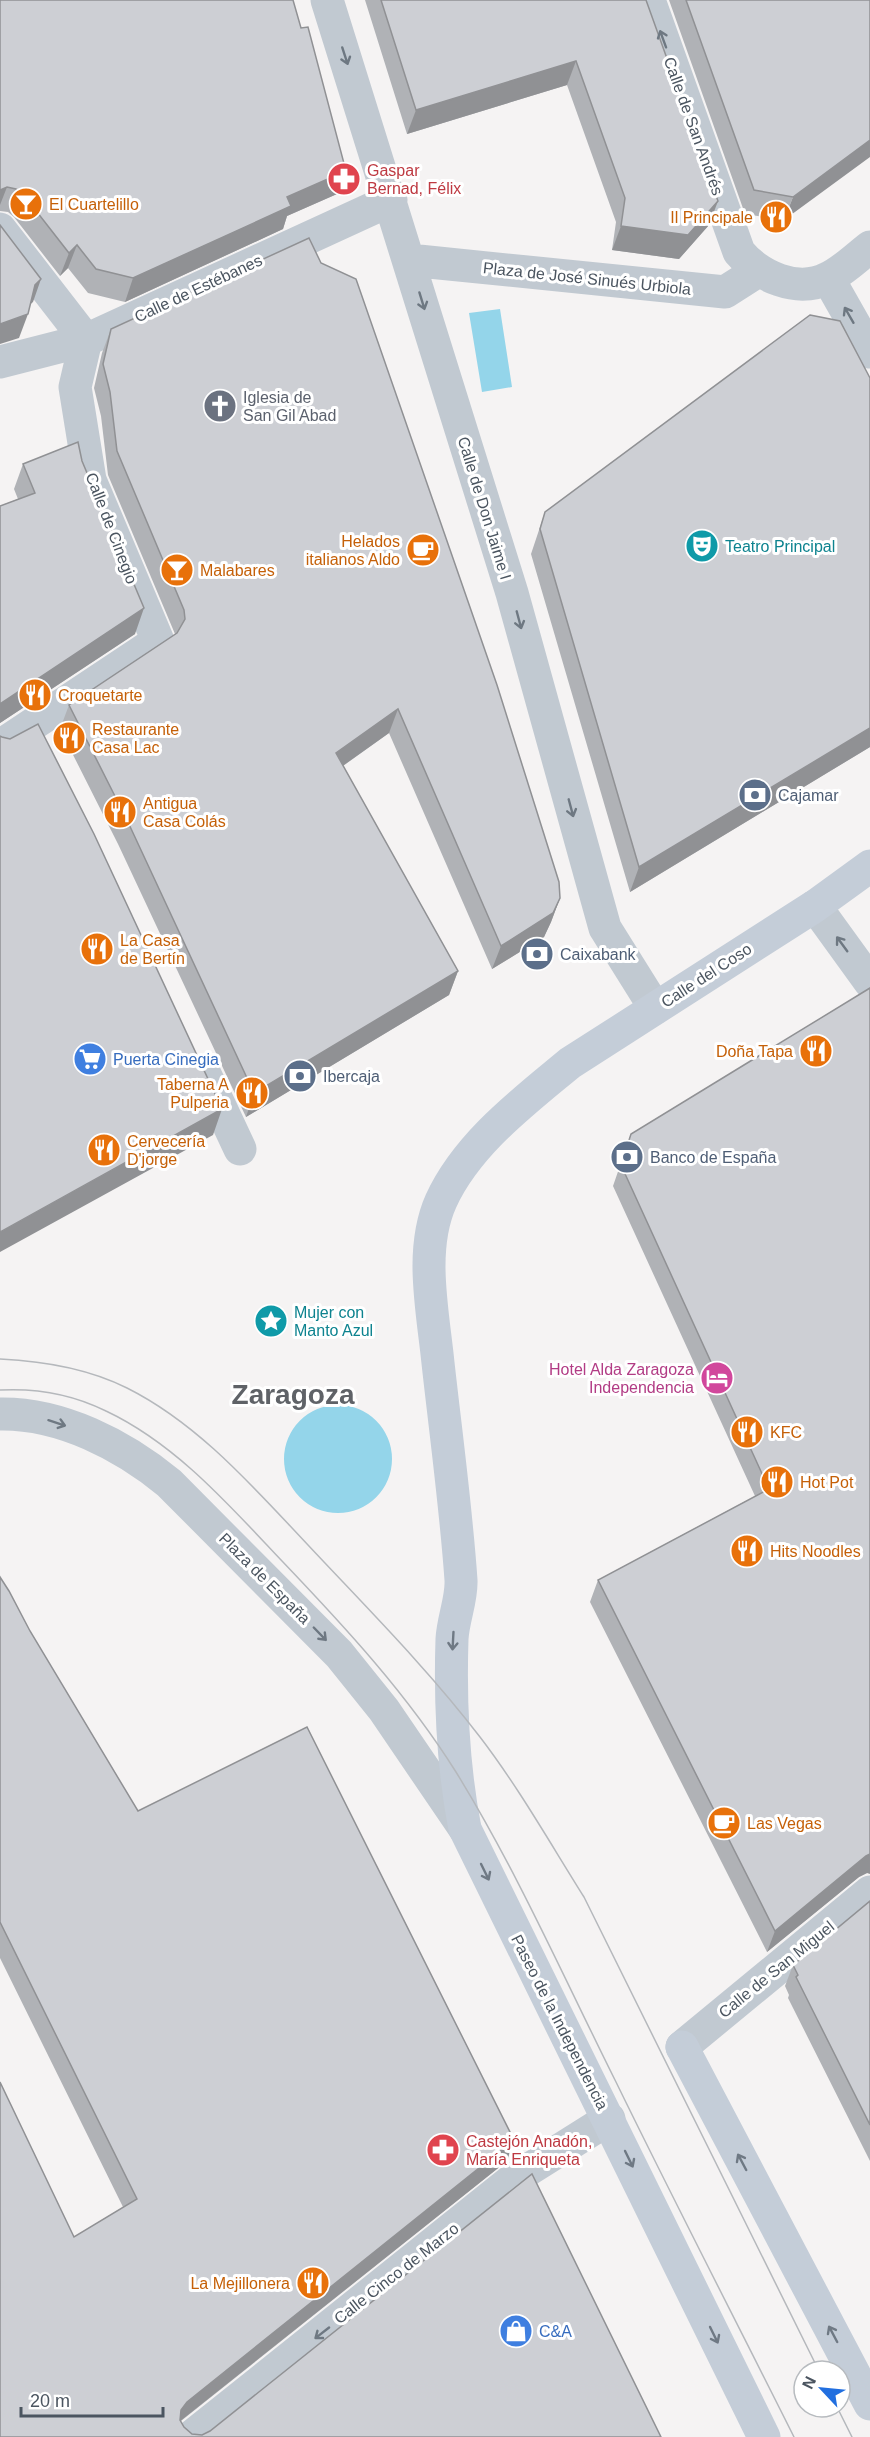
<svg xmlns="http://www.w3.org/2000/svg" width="870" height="2437" viewBox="0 0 870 2437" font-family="Arial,sans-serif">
<rect width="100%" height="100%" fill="#f5f3f3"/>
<path fill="#94d5ea" d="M500,309L512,387L482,392L469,313Z
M284 1459a54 54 0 1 1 108 0a54 54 0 1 1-108 0Z"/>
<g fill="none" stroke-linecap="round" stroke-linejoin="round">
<path stroke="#c1c9d1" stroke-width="33" d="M327,0L512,593L605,928L655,1008
M649,0L739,252C759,276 797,294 828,278C843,271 857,257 870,247
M0,229L86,340
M409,260L725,292L758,271
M828,278L870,352
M0,362L86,340L391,200
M0,746L158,641L90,480L75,387L86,340
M815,906L870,982
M203,1070L240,1149
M0,1414C61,1413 123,1445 169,1483L339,1654L384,1710L465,1829
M682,2047L870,1892
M191,2437L515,2178L609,2119"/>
<path stroke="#c4cdd8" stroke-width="33" d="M682,2047L870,2404
M764,2437L465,1829C453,1767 450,1701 452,1639C453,1619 462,1599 461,1580C456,1508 446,1435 438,1363C433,1312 419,1250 441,1201C467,1144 523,1102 570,1063L815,906L870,866"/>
<path stroke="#b5b8bc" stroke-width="1.5" d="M0,1359C43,1361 89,1369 127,1388C199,1424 254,1488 308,1545C367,1608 428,1669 480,1737C519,1788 550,1843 584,1897L819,2371
M0,1390C37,1388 72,1394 106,1411C176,1444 229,1505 282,1561C345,1627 407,1694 456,1772C517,1871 564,1978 616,2082C674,2201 735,2319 794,2437
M837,2407L852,2437"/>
</g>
<path fill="#b0b2b6" d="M0,0L301,28L346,171L337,194L287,216L283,229L125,302L88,293L68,268L60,276L14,217L8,212L0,211Z
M365,0H646L709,225L679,259L612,250L616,222L567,85L407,134Z
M669,0H870L784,220L745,214Z
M111,329L560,898L551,922L544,937L492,969L389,733L343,766L458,971L449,995L246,1117L118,844L60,729L69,705L175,634L108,475L101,416L94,388L102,353Z
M870,378V747L630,892L531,554L545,512Z
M82,461L135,634L0,723V506L18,499L14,489L23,464Z
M870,988L867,1873L859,1877L767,1952L590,1602L598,1580L755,1496L613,1186L631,1134Z
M0,1577L30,1631L138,1811L507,2161L181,2421L184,2427L192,2434L202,2435L0,2437L74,2237L123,2207L0,1958Z
M870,1901V2161L788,1998L789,1995L785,1986L793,1965Z"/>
<path fill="#909194" d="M576,61L567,85L407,134L416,110Z
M870,140V157L784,220L793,197Z
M346,171L337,194L287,216L283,229L125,302L133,278L287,197Z
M7,187L0,205V190Z
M718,201L709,225L679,259L612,250L621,226Z
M77,245L68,268L60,276L69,253Z
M41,279L33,302L26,308L35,285Z
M28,314L19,338L0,344V324Z
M144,608L135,634L0,723V704Z
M398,709L389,733L327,777L336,753Z
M870,728V747L630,892L639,867Z
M560,898L551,922L544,937L492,969L501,946Z
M458,971L449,995L246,1117L254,1093Z
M222,1109L213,1135L0,1252V1232Z
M870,1854V1874L867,1873L859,1877L767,1952L775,1931L866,1856Z
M514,2140L507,2161L179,2422L181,2410L187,2402Z"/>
<path fill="#cdcfd4" stroke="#909194" stroke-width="1.5" d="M0,0H293L301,28L308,27L346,171L287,197L291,206L133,278L96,269L77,245L69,253L23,194L16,189L7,187L0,190Z
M381,0H646L718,201L688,235L621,226L625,198L576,61L416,110Z
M686,0H870V140L793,197L754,190Z
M0,225L41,279L35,285L28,314L0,324Z
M309,238L321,263L356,279L497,685L559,882L560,898L553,913L501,946L398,709L336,753L458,971L254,1093L127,820L69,705L177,633L185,619L184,610L117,451L110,392L103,364L111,329Z
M810,315L840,321L870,378V728L639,867L540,529L545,512Z
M78,442L82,461L144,608L0,704V506L35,493L23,464Z
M38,724L94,834L222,1109L0,1232V736L2,737L10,739Z
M870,988V1854L866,1856L775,1931L598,1580L769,1489L621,1165L631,1134Z
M0,1577L9,1591L30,1631L138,1811L307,1727L514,2140L187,2402L181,2410L180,2420L184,2427L192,2434L202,2435L210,2431L532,2174L661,2437H0V2082L74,2237L137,2199L0,1922Z
M870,1901V2125L796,1977L798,1975L793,1965Z"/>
<defs><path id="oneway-shaft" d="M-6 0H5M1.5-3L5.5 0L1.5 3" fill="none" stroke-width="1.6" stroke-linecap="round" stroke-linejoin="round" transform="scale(1.5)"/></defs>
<g stroke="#6e7882">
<use href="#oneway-shaft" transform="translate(663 39) rotate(-110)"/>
<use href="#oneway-shaft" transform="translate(345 56) rotate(72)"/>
<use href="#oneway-shaft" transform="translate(422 301) rotate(73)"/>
<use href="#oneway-shaft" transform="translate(849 315) rotate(-120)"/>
<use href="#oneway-shaft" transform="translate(519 620) rotate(75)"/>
<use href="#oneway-shaft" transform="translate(571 808) rotate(75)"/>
<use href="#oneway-shaft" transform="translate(842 944) rotate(-126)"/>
<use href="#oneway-shaft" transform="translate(57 1423) rotate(18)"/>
<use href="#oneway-shaft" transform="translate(320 1634) rotate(46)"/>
<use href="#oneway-shaft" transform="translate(322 2333) rotate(142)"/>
</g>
<g stroke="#6f7984">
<use href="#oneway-shaft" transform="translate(453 1641) rotate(93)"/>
<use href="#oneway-shaft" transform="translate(485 1872) rotate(64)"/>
<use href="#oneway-shaft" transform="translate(629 2159) rotate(64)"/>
<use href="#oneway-shaft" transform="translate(742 2162) rotate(-118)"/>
<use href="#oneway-shaft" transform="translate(833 2334) rotate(-118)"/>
<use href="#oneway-shaft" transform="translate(714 2335) rotate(64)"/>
</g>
<defs>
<g id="pharmacy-disc" transform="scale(1.725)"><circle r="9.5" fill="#e0444e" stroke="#fff"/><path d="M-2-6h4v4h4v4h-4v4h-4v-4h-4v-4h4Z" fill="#fff"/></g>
<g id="bar-disc" transform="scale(1.725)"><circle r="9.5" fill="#e8710a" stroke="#fff"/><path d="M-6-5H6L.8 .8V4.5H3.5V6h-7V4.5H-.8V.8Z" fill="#fff"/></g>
<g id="restaurant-disc" transform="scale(1.725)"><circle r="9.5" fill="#e8710a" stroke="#fff"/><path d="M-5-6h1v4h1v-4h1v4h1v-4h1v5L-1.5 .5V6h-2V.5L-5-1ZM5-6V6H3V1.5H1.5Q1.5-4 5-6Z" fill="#fff"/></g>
<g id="church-disc" transform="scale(1.725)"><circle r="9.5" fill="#6b7280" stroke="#fff"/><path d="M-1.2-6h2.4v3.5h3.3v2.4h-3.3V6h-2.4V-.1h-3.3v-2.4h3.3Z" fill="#fff"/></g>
<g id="theatre-disc" transform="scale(1.725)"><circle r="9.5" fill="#0f9aa8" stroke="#fff"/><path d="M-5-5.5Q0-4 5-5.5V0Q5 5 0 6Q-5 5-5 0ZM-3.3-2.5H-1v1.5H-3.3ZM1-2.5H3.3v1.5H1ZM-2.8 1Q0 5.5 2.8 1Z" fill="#fff"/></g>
<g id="cafe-disc" transform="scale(1.725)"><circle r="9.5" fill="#e8710a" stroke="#fff"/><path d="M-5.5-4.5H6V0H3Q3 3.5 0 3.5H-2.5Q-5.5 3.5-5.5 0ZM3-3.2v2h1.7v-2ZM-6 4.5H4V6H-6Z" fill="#fff"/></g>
<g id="bank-disc" transform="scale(1.725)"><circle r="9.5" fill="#5c6f8a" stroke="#fff"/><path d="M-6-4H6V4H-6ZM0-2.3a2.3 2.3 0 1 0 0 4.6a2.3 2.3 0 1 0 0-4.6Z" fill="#fff"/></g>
<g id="supermarket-disc" transform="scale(1.725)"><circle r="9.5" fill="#3f7fe0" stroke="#fff"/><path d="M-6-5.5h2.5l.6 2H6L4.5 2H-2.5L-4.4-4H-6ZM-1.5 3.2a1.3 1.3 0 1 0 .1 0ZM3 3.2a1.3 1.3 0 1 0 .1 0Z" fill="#fff"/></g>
<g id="sight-disc" transform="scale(1.725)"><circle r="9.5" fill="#0f9aa8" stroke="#fff"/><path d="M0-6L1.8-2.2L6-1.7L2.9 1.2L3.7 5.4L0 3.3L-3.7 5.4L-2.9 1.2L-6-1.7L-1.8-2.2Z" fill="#fff"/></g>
<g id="hotel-disc" transform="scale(1.725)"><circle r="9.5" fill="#d1479c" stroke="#fff"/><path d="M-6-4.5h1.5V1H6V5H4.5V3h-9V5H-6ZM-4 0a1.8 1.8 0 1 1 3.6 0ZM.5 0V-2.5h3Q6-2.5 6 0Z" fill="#fff"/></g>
<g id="shop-disc" transform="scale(1.725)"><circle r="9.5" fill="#3f7fe0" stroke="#fff"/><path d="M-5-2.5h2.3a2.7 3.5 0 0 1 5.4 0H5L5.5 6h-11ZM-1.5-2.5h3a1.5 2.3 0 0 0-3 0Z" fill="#fff"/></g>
</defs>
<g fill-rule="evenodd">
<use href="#pharmacy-disc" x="344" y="179"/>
<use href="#bar-disc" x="26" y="204"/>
<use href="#restaurant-disc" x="776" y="217"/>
<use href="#church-disc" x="220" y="406"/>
<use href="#theatre-disc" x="702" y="546"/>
<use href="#cafe-disc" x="423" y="550"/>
<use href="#bar-disc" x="177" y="570"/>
<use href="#restaurant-disc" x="35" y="695"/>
<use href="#restaurant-disc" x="69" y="738"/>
<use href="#bank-disc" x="755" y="795"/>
<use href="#restaurant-disc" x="120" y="812"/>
<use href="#restaurant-disc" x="97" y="949"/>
<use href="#bank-disc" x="537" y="954"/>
<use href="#restaurant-disc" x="816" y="1051"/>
<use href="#supermarket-disc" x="90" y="1059"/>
<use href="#bank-disc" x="300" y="1076"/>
<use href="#restaurant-disc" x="252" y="1093"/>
<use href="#restaurant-disc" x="104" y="1150"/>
<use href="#bank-disc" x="627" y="1157"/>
<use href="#sight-disc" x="271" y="1321"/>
<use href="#hotel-disc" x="717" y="1378"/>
<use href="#restaurant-disc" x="747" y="1432"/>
<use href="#restaurant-disc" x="777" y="1482"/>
<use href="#restaurant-disc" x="747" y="1551"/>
<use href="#cafe-disc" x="724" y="1823"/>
<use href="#pharmacy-disc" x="443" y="2150"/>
<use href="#restaurant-disc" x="313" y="2283"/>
<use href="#shop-disc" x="516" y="2331"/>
</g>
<g text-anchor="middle" stroke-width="6" stroke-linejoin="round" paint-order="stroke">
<g font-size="16" fill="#4b5560" stroke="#fff">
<text transform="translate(694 126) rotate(70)" y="6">Calle de San Andrés</text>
<text transform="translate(587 278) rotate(6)" y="6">Plaza de José Sinués Urbiola</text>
<text transform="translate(198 288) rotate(-25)" y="6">Calle de Estébanes</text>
<text transform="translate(485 508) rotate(73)" y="6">Calle de Don Jaime I</text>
<text transform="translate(112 528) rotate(69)" y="6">Calle de Cinegio</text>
<text transform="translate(706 975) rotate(-33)" y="6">Calle del Coso</text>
<text transform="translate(265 1578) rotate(45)" y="6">Plaza de España</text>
<text transform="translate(776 1969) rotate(-39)" y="6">Calle de San Miguel</text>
<text transform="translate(560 2022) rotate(63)" y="6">Paseo de la Independencia</text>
<text transform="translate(396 2273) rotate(-38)" y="6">Calle Cinco de Marzo</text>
</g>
<g font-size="16" fill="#be3a42" stroke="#fff" text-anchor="start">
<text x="367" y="176">Gaspar<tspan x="367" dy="18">Bernad, Félix</tspan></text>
<text x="466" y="2147">Castejón Anadón,<tspan x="466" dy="18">María Enriqueta</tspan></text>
</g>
<g font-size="16" fill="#c56008" stroke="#fff" text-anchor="start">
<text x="49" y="210">El Cuartelillo</text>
<text x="753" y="223" text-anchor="end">Il Principale</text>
<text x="400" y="547" text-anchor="end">Helados<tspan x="400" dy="18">italianos Aldo</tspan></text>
<text x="200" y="576">Malabares</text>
<text x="58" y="701">Croquetarte</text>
<text x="92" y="735">Restaurante<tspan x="92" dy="18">Casa Lac</tspan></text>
<text x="143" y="809">Antigua<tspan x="143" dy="18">Casa Colás</tspan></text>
<text x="120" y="946">La Casa<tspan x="120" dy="18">de Bertín</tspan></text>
<text x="793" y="1057" text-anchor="end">Doña Tapa</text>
<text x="229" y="1090" text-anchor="end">Taberna A<tspan x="229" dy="18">Pulperia</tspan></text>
<text x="127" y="1147">Cervecería<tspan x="127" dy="18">D'jorge</tspan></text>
<text x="770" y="1438">KFC</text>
<text x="800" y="1488">Hot Pot</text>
<text x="770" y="1557">Hits Noodles</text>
<text x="747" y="1829">Las Vegas</text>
<text x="290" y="2289" text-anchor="end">La Mejillonera</text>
</g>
<g font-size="16" fill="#5b616d" stroke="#fff" text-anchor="start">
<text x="243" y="403">Iglesia de<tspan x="243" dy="18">San Gil Abad</tspan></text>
</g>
<g font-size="16" fill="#0d838f" stroke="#fff" text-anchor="start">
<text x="725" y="552">Teatro Principal</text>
<text x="294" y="1318">Mujer con<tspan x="294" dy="18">Manto Azul</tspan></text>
</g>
<g font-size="16" fill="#4e5e75" stroke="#fff" text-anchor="start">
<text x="778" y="801">Cajamar</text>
<text x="560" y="960">Caixabank</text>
<text x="323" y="1082">Ibercaja</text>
<text x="650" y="1163">Banco de España</text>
</g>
<g font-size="16" fill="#366cbe" stroke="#fff" text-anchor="start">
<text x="113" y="1065">Puerta Cinegia</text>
<text x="539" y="2337">C&amp;A</text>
</g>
<g font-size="16" fill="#b23c85" stroke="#fff" text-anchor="end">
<text x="694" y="1375">Hotel Alda Zaragoza<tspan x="694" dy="18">Independencia</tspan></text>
</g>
<g font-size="28" font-weight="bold" fill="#5f6267" stroke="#fff">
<text x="293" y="1404">Zaragoza</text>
</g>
</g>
<g transform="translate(822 2389) rotate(296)"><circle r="28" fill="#ffffff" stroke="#b7bbbf" stroke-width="1.5"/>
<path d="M0-4.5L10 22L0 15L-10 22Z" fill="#226fdf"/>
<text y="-9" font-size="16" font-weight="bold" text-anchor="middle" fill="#4b5560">N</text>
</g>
<path d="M21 2407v9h142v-9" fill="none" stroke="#4b5560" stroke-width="3"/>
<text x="30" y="2407" font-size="18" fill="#4b5560" stroke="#ffffff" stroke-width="4.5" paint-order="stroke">20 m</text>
</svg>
